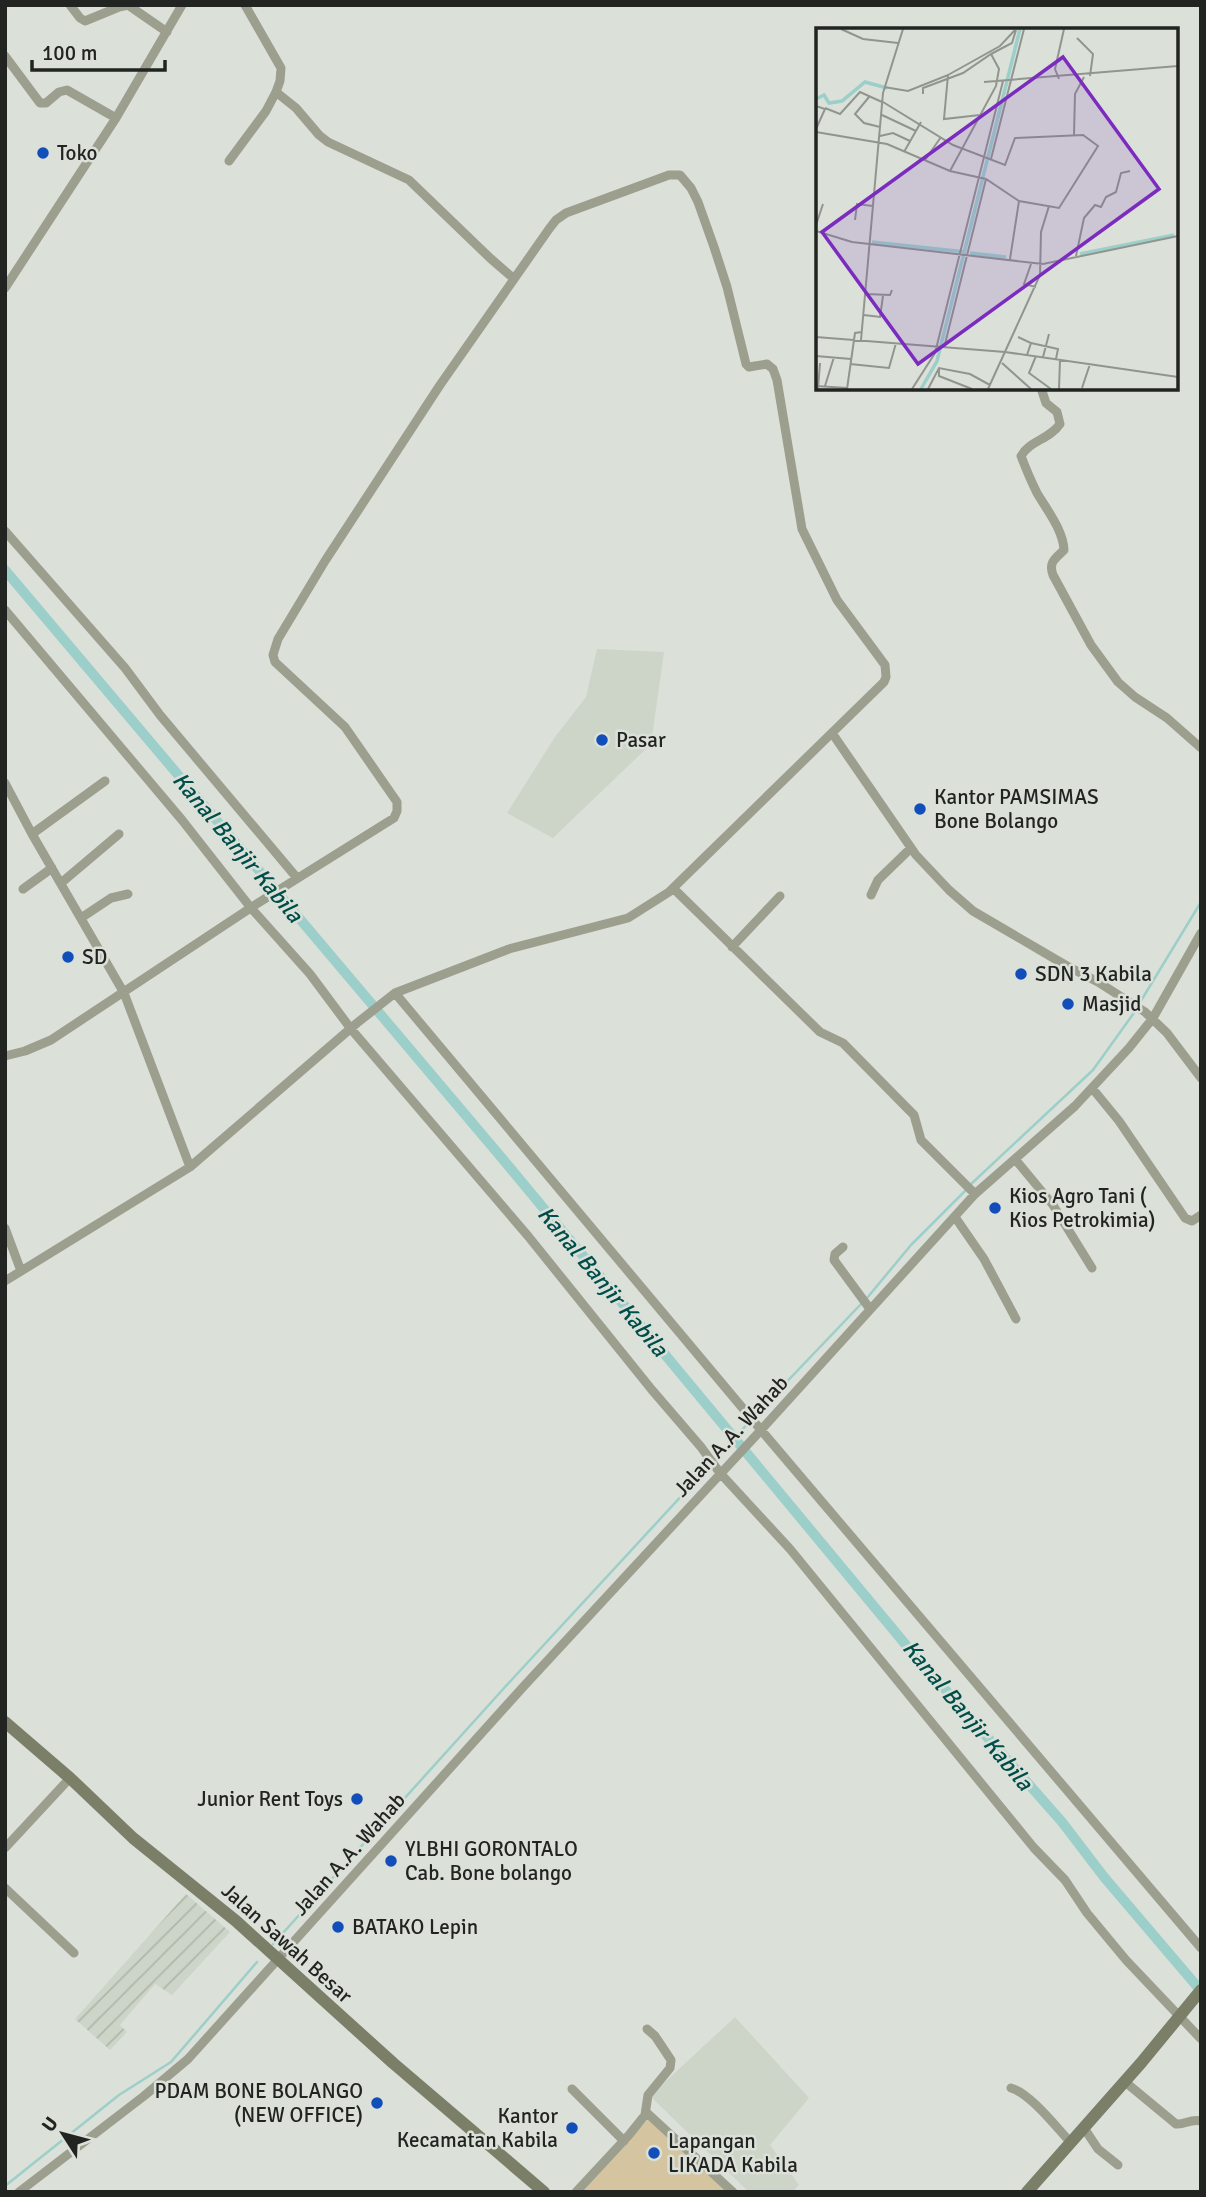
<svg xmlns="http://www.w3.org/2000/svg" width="1206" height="2197" viewBox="0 0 1206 2197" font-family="Signika,sans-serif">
<defs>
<pattern id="industrial-furrows" width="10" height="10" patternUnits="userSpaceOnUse" patternTransform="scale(1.75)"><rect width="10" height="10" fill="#ccd5c8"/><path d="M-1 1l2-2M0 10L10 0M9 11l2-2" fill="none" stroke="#afb7ac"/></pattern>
</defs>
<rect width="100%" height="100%" fill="#dbe0d9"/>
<path fill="#ccd5c8" d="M597,649L664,652L651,744L553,838L507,813L555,737L586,697Z
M735,2017L809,2098L770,2145L799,2185L792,2192H749L650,2096Z"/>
<path fill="url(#industrial-furrows)" d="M186,1894L230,1932L172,1995L155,1984L120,2025L127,2032L110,2050L75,2019Z"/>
<path fill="#d4c5a0" d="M652,2115L733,2192H580Z"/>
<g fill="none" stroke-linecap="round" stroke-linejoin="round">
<path stroke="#9ccfc9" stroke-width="2.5" d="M1139,1004L1201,902
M970,1185L1093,1070L1136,1010
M867,1298L911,1245L966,1190
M757,1413L862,1303
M715,1460L750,1421
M273,1944L505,1687L710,1465
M5,2186L119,2095L171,2062L257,1962"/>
<path stroke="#9ccfc9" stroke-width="10" d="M5,570L501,1157L906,1645L1062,1822L1104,1877L1201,1991"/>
<path stroke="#9c9e8e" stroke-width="9" d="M70,5L80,18L85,21L119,7L128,5L167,32
M245,5L281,68L280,81L276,92L296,108L319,135L328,142L409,180L490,258L513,278
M5,56L40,103H46L59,92L67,90L116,118
M229,161L266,111L276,92
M5,288L116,118L182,5
M1041,388L1046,403L1057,412L1060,424C1050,439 1029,441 1021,456C1026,469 1031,481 1037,493C1047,510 1063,530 1064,550C1056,558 1048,562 1053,575L1091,645L1118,682L1135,697L1167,718L1201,748
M5,531L125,668L160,715L297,878
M5,610L182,820L251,908L310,974L351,1029L528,1236L652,1390L701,1447L720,1473L790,1549L1034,1848L1065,1880L1087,1913L1126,1960L1201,2039
M832,733L916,855L949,890L973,911L1067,966L1098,982L1145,1012L1167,1033L1201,1078
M5,783L32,834L124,993L190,1167
M32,834L105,781
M61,883L119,834
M673,888L820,1032L843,1043L908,1109L914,1115L921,1140L975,1194
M23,889L52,868
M871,895L878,880L911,848
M81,918L111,898L128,894
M732,947L780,896
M395,993L761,1430L1201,1948
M5,1056L25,1051L51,1040L255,905L394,818L397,811V802L345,727L275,662L273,655L278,639L325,561L440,385L549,229L556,220L566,213L669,175H680L691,188L698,202L714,247L727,287L746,364L749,367L767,364L773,369L777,380L802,529L837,600L885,665L886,677L884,682L669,892L628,918L509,949L395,993L357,1023L190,1167L5,1281
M1092,1088L1119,1121L1185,1218L1192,1221L1201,1215
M1015,1159L1053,1205L1092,1268
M955,1217L984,1259L1016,1319
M5,1228L21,1271
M843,1247L835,1254L834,1260L870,1309
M5,1848L70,1778
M5,1888L74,1953
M1124,2081L1176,2124C1185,2125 1191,2118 1201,2121
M1011,2088C1030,2093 1057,2128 1071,2143
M572,2089L624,2141
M646,2112L733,2192
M1084,2128L1098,2149L1118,2165
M19,2192L144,2096L188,2059L524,1686L761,1430L975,1194L1075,1106L1129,1048L1153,1018L1201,933
M576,2192L629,2135L645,2115L648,2095L670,2068L671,2060L655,2036L647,2029"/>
<path stroke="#7c7f67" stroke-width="12" d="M5,1722L70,1778L133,1838L236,1921L393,2063L544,2192
M1027,2192L1141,2063L1201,1990"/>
</g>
<g fill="#124eb9" stroke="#dbe0d9" stroke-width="2.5">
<circle cx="43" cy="153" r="7"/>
<circle cx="602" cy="740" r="7"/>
<circle cx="920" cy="809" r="7"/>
<circle cx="68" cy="957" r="7"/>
<circle cx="1021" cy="974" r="7"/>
<circle cx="1068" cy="1004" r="7"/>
<circle cx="995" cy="1208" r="7"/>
<circle cx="357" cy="1799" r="7"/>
<circle cx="391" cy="1861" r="7"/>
<circle cx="338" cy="1927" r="7"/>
<circle cx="377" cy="2103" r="7"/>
<circle cx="572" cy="2128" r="7"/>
<circle cx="654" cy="2153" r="7"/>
</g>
<g text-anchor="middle" stroke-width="5" stroke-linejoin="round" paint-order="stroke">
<g font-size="21" fill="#222421" stroke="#dbe0d9" text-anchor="start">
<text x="57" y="160">Toko</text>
<text x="616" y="747">Pasar</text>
<text x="934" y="804">Kantor PAMSIMAS<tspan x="934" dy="24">Bone Bolango</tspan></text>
<text x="82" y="964">SD</text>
<text x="1035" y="981">SDN 3 Kabila</text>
<text x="1082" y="1011">Masjid</text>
<text x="1009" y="1203">Kios Agro Tani (<tspan x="1009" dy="24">Kios Petrokimia)</tspan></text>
<text x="343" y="1806" text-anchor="end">Junior Rent Toys</text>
<text x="405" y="1856">YLBHI GORONTALO<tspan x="405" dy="24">Cab. Bone bolango</tspan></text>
<text x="352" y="1934">BATAKO Lepin</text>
<text x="363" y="2098" text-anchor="end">PDAM BONE BOLANGO<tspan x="363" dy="24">(NEW OFFICE)</tspan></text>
<text x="558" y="2123" text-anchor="end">Kantor<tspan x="558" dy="24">Kecamatan Kabila</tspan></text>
<text x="668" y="2148">Lapangan<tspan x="668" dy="24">LIKADA Kabila</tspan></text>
</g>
<g font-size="21" fill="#222421" stroke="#dbe0d9">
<text transform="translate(731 1436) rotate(-47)" y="7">Jalan A.A. Wahab</text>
<text transform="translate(349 1854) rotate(-48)" y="7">Jalan A.A. Wahab</text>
<text transform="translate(287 1943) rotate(42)" y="7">Jalan Sawah Besar</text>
</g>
<g font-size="23" font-style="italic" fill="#004e49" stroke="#dbe0d9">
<text transform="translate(238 847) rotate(50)" y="8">Kanal Banjir Kabila</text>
<text transform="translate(603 1281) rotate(50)" y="8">Kanal Banjir Kabila</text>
<text transform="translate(968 1715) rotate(50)" y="8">Kanal Banjir Kabila</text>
</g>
</g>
<g transform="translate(816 28)">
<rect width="362" height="362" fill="#dbe0d9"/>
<path fill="none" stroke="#9ccfc9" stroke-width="3.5" d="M0,71L8,67L13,75L26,73L49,54L71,60M56,214L150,224M154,225L190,229M264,226L358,207M105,361L121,333L204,1"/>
<path fill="none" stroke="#91958f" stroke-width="2" d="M25,1L47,11L82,15M261,10L277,26L274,48M175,26L196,15L200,2M132,47L184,18L199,2M243,51L239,41L248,1M168,54L362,38M68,59L92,63L132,47L128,91L164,87M107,66V60L147,45L175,26L183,41L180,58L134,143M53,69L39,86L48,95L64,99M0,78L9,81L0,101M9,80L24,86L44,64L66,74M66,87L100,103M0,104L71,116L134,143L170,151L203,173L243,180L282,118L267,107L199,110L189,137L137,117L67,74M258,107L259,66L268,49M64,108L77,105L94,113M88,124L105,94M175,131L208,1M109,132L125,109M39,192L41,176L57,178M0,197L7,176M0,203L36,214L227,236L362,208M260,228L268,190L279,177L285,179L290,169L300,164L305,145L314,143M194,231L203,173M215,236L208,256L220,259M50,266L74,267L76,262M48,287L64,289L67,268M0,309L189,324L362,349M202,309L215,315L211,327M45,312L67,65L87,1M215,315L242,321L240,331M128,320L170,151M0,328L35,331M220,328L213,345L235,361M227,329L233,306M186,335L215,361M34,336L73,340L80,315M123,341V348L156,361M0,358L31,360M9,358L18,329M266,360L274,336M2,361L4,335M31,361L39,305L46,304M96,361L119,325L187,53M112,361L123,340L154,346L174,357M172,361L224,247L225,204L233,178M243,361L244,332"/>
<path fill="#7b2cbf" fill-opacity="0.15" stroke="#7b2cbf" stroke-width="3.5" d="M247,29L343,161L102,336L6,204Z"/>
<rect width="362" height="362" fill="none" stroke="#222421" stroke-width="3.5"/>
</g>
<rect width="1206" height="2197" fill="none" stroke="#222421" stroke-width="14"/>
<g transform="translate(63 2134) rotate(306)" stroke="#dbe0d9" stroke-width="5" paint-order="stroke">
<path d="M0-5L12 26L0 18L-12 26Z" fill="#222421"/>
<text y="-10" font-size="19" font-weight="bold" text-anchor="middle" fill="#222421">U</text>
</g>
<path d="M32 60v10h133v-10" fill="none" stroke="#222421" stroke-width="3.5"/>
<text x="42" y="60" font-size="21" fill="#222421" stroke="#dbe0d9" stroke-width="5" paint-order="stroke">100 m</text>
</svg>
